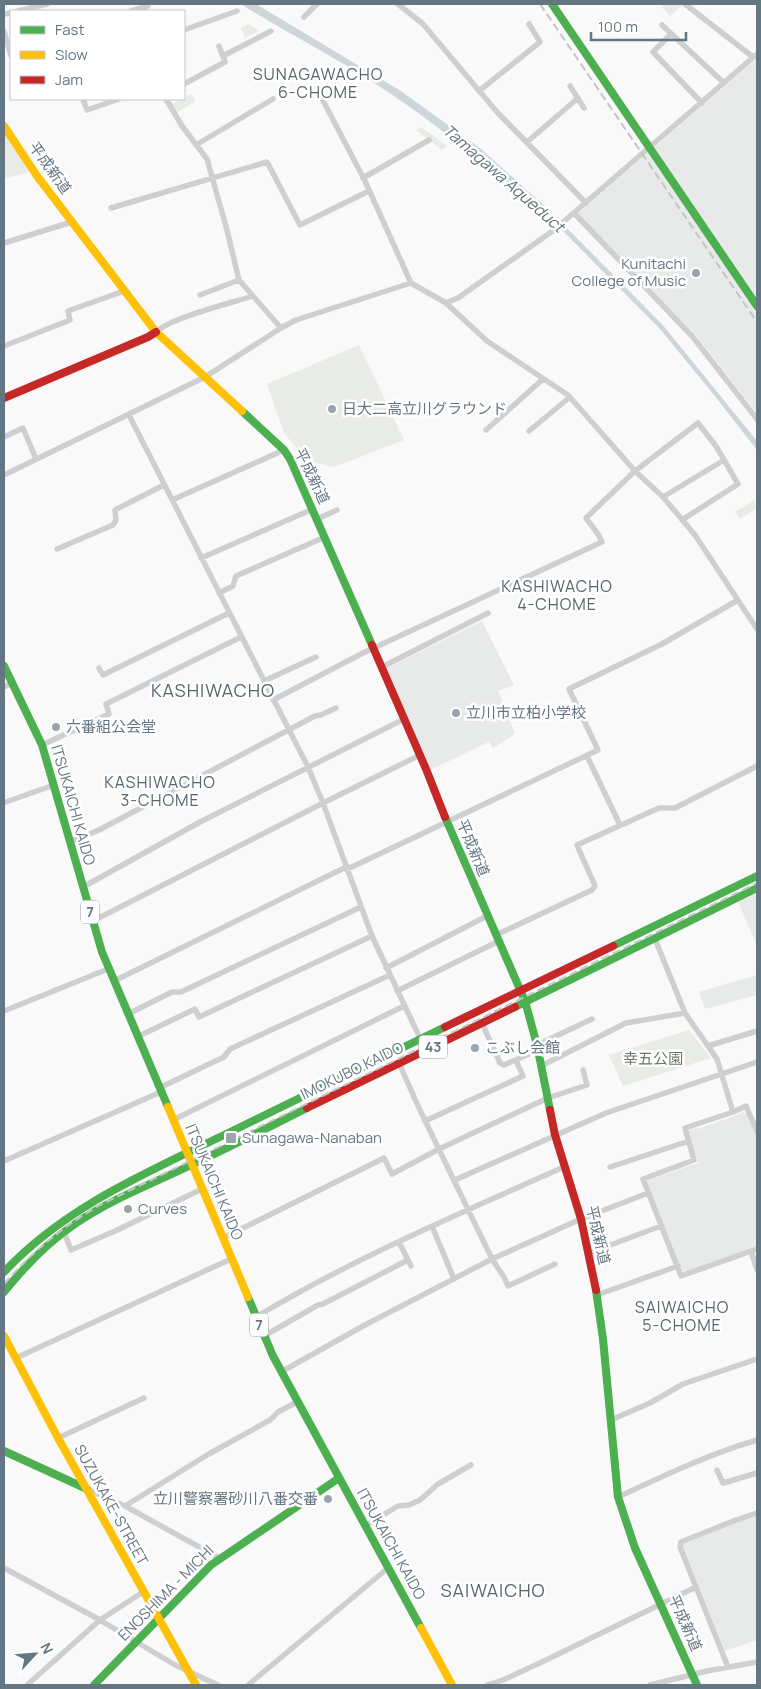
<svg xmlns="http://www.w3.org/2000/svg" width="761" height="1689" viewBox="0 0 761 1689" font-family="Manrope,'Noto Sans JP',sans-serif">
<rect width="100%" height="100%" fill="#f9f9f9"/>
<path fill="#e8e9e9" d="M757,58V413L693,332L576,215Z
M482,621L514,685L498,691L515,734L493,748L489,742L430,770L385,669Z
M757,893V946L738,902Z
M757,975V995L705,1009L699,992Z
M742,1112L747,1114L757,1135V1248L685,1273L682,1271L647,1183L648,1180L698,1163L688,1132L689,1130L696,1128L698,1129L737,1115Z
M757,1514V1640L725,1651L682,1545Z"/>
<path fill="#e8ebe6" d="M660,4H684L670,16Z
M249,24L259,31L245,38L241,28Z
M191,94L196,101L176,113L171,105Z
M421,127L447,146L442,150L416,130Z
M4,133L29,172L4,179Z
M359,345L404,440L334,467L317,463L299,451L284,433L267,384Z
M754,500L757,508L740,519L735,512Z
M689,1030L711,1058L623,1086L609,1055Z"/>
<path fill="#ced6d9" d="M241,4H256L401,91L481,149L547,208L662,324L757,441V450L714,395L660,329L562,230L553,225C502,178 449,133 391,94C343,61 290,35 241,4Z"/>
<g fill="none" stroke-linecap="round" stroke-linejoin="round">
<path stroke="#cecfd0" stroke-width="5.5" d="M398,4L423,24L497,112L586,203
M685,4L753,57
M18,11L47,4
M131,11L148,6
M4,14L11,13
M304,17L317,4
M662,25L724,83
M184,30L237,11
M4,31L11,56
M671,34L653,52L702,103
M223,56L271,31
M184,84L225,62L219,46
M570,86L584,108
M317,89L365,181L411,283L446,303L487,341L568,395L635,471L663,497L695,535L757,629
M479,91L540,42L529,24
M83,99L87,110L119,99
M166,99L182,126L207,159L227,230L239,280L281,328
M527,142L578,98
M196,145L273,99
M363,178L429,140
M111,208L267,162L300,225L369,191
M574,213L692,336L757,419
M4,243L72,222
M200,295L239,280
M446,303L458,298L554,230L757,54
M156,332C170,318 231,303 253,296
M4,346L70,320L68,311L124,291
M129,415L308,767L323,803L372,936L426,1051
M486,430L543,379
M529,431L570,397
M4,437L23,428L36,459
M4,475L205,377L281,328L296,320L411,283
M663,497L724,460
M172,500L284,450
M317,519L337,510
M57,549L113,525L116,520L115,510L164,485
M201,558L313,509
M219,593L233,586L236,576L325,537
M382,667L488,613
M99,668L103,675L229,613
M264,681L316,657
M4,687L12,683
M273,700L363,653L602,542L598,534L586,518L635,471L698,423L716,446L738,484L682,520
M42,745L109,714L106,704L241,637
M587,756L620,825
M6,802L54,785
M70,842L99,830L315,716L321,715L336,708
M83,887L200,822L404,719
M93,921L323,803L420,755
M496,935L592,890L595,886L577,845L659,808H675L757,766
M655,939L685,1013L717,1059L733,1112
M386,968L487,916
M114,981L342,869L352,867L598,750L569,689L662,644L738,600
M397,991L499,941
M4,1011L108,969
M128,1014L172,992H181L361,907
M482,1023L500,1063L504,1065L538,1050
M137,1037L195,1009L199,1017L372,936
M537,1045L592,1019
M708,1046L757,1031
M399,1063L418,1106L492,1259L504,1277L508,1286L555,1264
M541,1066L626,1023L685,1013
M159,1088L224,1057L230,1049L390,975
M173,1120L404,1006
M425,1121L523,1076L516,1060
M757,1131L746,1106L733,1112L685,1128L694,1160L643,1179L681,1276L757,1249
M4,1161L161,1092
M610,1167L689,1141
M455,1180L606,1113L757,1062
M432,1226L454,1279
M64,1232L71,1250L115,1231L202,1189
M223,1238L384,1158L392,1174L439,1149L548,1098L587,1085L583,1070
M399,1242L411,1266
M751,1251L757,1270
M589,1253L661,1226
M597,1295L678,1266
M256,1317C354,1258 461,1213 566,1166
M264,1336L318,1305L323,1304L408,1260
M16,1358L231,1259
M281,1372L363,1326L492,1259L581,1219L648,1193
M611,1420L650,1403L683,1384L757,1359
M58,1438L144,1398
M717,1470L723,1483L757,1473
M87,1489L125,1506
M618,1497C663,1476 709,1454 757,1440
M365,1526L398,1506L409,1505L420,1500L438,1484L471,1465
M219,1558L125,1506L207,1455L270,1420L278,1412L297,1402
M4,1568L100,1620L175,1665L218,1685
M728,1667L680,1547L681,1542L736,1520L757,1513
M27,1685L100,1620L143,1592
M248,1685L388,1568
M487,1685L503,1680L544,1661L696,1587
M650,1685L707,1671L757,1662"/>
<path stroke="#4caf50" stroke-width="8" d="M552,4L757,306
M242,411L284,450L290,459L372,645
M4,666L42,745L102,952L168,1107
M445,817L525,1001L537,1045L550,1110
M613,946L757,876
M515,1007L757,888
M4,1272C65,1207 146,1173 224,1135C298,1099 372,1063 445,1027
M596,1290L603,1339L618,1497L635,1548L697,1685
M4,1292C25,1266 48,1242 75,1224C111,1199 152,1184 191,1165C230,1147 269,1127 307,1108
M248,1297L273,1356L421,1628
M4,1451L87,1489
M94,1685L211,1565L339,1478"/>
<path stroke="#ffc107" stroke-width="8" d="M4,126L37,176L156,332L242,411
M168,1107L248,1297
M4,1336L58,1438L196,1685
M421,1628L452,1685"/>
<path stroke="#c62828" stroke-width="8" d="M4,398L148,337L156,332
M372,645L426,769L445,817
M445,1027L613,946
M307,1108L515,1007
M550,1110L555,1135L581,1219L596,1290"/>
<path stroke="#c3c5c6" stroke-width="2" stroke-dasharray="8 4" stroke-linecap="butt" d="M540,4L757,322
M4,1284C33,1251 62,1227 100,1205L757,883"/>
</g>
<g fill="#99a4ac" stroke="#fff" stroke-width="2">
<circle cx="696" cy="273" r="5"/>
<circle cx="332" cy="409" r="5"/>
<circle cx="456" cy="713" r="5"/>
<circle cx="56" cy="727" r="5"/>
<circle cx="475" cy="1048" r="5"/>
<rect x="225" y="1132" width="12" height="12" rx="2.5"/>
<circle cx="128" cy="1209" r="5"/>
<circle cx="328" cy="1499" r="5"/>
</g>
<g text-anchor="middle" stroke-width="5" stroke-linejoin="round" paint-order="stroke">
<g fill="#fff" stroke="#939fa8" stroke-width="1">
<rect x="81" y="900.5" width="18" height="23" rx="4"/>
<rect x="419" y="1035.5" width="28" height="23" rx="4"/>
<rect x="250" y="1313.5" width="18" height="23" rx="4"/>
</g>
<g font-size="14" font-weight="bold" fill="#657683">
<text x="90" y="917">7</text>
<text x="433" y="1052">43</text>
<text x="259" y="1330">7</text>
</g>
<g font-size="15" fill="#657683" stroke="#fff">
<text transform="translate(50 168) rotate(54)" y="5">平成新道</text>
<text transform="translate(312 476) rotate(64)" y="5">平成新道</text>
<text transform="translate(73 805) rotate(74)" y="5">ITSUKAICHI KAIDO</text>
<text transform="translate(473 848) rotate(67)" y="5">平成新道</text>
<text transform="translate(352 1071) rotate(-26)" y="5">IMOKUBO KAIDO</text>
<text transform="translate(214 1182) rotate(67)" y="5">ITSUKAICHI KAIDO</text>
<text transform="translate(598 1235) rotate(77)" y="5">平成新道</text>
<text transform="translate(111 1505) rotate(61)" y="5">SUZUKAKE-STREET</text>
<text transform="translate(391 1544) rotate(61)" y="5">ITSUKAICHI KAIDO</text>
<text transform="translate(166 1593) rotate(-45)" y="5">ENOSHIMA - MICHI</text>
<text transform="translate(685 1623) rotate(66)" y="5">平成新道</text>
</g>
<g font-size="15" fill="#657683" stroke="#fff" text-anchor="start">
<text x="686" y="269" text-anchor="end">Kunitachi<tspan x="686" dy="17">College of Music</tspan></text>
<text x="342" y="414">日大二高立川グラウンド</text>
<text x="466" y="718">立川市立柏小学校</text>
<text x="66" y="732">六番組公会堂</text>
<text x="485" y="1053">こぶし会館</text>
<text x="242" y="1143">Sunagawa-Nanaban</text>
<text x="138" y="1214">Curves</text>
<text x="318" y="1504" text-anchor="end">立川警察署砂川八番交番</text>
</g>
<g font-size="15" fill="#687a64" stroke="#fff">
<text x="653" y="1064">幸五公園</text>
</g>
<g font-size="16" letter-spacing="1" fill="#57646e" stroke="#fff">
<text x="318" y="80">SUNAGAWACHO<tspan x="318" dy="18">6-CHOME</tspan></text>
<text x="557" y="592">KASHIWACHO<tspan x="557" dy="18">4-CHOME</tspan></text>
<text x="160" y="788">KASHIWACHO<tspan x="160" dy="18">3-CHOME</tspan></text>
<text x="682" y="1313">SAIWAICHO<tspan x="682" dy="18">5-CHOME</tspan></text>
</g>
<g font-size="16" font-style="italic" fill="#60757c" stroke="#fff">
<text transform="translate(504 178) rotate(41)" y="6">Tamagawa Aqueduct</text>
</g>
<g font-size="18" letter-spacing="1" fill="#57646e" stroke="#fff">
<text x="213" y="697">KASHIWACHO</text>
<text x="493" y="1597">SAIWAICHO</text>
</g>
</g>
<rect width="761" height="1689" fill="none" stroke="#657683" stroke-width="10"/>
<rect x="10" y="10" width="175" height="90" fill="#ffffff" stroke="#c1c8cd"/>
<rect x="20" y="26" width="25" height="8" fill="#4caf50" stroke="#c1c8cd"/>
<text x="55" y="35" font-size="15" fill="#657683">Fast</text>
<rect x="20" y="51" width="25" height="8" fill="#ffc107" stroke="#c1c8cd"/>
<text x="55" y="60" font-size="15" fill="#657683">Slow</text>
<rect x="20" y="76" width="25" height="8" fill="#c62828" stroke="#c1c8cd"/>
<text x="55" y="85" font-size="15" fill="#657683">Jam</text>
<g transform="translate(35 1654) rotate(64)" stroke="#ffffff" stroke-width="4" paint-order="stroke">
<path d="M0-4L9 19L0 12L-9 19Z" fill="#657683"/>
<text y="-8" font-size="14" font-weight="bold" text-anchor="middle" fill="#657683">N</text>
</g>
<path d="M591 32v8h95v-8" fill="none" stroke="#657683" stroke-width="2.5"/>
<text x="598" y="32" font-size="15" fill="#657683" stroke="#ffffff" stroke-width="4" paint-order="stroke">100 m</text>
</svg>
